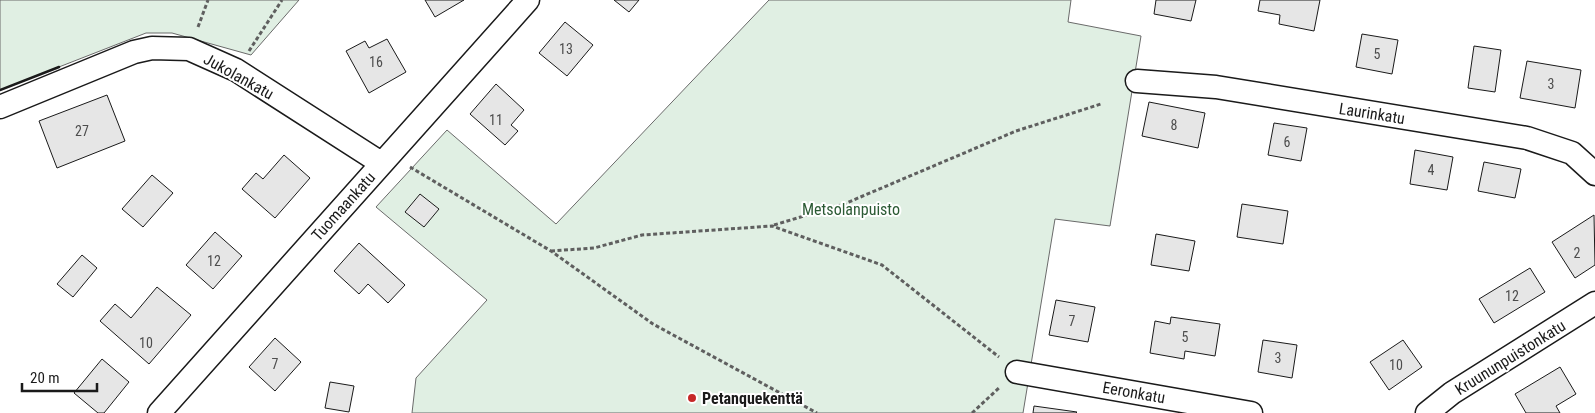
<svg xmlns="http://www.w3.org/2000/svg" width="1595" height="413" viewBox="0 0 1595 413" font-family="'Roboto Condensed',sans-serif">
<rect width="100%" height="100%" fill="#fff"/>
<path fill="#e0efe3" stroke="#6a6a6a" d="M0,0H299L251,55L172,33H146L0,90Z
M769,0H1071L1068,22L1141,36L1110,226L1055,219L1023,413H412L416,378L487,300L376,207L447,130L556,224Z"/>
<path fill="#e6e6e6" stroke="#1a1a1a" d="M425,0H464L435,17Z
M614,0H639L629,12Z
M1156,0H1196L1191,21L1154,14Z
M1260,0H1320L1314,31L1279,24L1280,15L1258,11Z
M565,22L593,45L567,76L539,53Z
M1362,34L1398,40L1392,74L1356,67Z
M387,39L406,72L369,93L346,51L365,41L369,48Z
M1474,46L1501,50L1495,92L1468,88Z
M1527,61L1581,70L1575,108L1520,98Z
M496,84L524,110L511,125L518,131L505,145L470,114Z
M107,95L125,141L57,168L39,121Z
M1149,102L1205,113L1198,148L1142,136Z
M1274,123L1307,128L1301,161L1268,155Z
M1415,150L1453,157L1447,190L1410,184Z
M284,155L310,178L275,218L242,189L256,173L263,179Z
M1484,162L1521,169L1515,198L1478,191Z
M152,175L173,193L143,227L122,209Z
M420,194L439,209L424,227L405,212Z
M1242,204L1288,211L1283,244L1237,237Z
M1594,215L1595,265L1575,278L1552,242Z
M215,232L242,256L213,289L186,265Z
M1156,234L1195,241L1189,271L1151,265Z
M359,243L405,285L388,303L368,284L359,294L334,271Z
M82,255L97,268L73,297L57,284Z
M1530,268L1545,292L1494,323L1479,299Z
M157,287L191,315L149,364L100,321L115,304L131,318Z
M1056,300L1095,307L1088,342L1049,335Z
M1171,317L1220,324L1215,356L1185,351L1184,359L1150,353L1155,321L1170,324Z
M275,338L301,362L275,391L249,367Z
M1263,340L1297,345L1292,378L1258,372Z
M1403,340L1422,367L1389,390L1370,362Z
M102,359L129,382L104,413H98L74,393Z
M1560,367L1576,394L1556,406L1560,413H1526L1515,394Z
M330,382L354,386L349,412L325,408Z
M1034,406L1077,412L1076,413H1033Z"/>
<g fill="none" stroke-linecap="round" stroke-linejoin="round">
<g stroke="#1a1a1a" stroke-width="25">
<path id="street" d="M1137,81L1216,87L1527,138L1572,153L1595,174
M0,107L134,52L152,48L189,49L236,70L381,163
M1017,372L1251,413
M159,413L528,0
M1427,413L1452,393L1595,303"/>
</g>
<path stroke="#5f5f5f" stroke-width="3" stroke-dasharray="4 2.5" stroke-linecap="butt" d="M198,27L208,0
M249,51L282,0
M410,167L551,251L653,324L817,413
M774,225L844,204L1016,131L1101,104
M551,251L594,248L642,235L772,226L882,265L999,357
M972,413L1000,387"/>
<use href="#street" stroke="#fff" stroke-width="22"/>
<path stroke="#1a1a1a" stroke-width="2.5" d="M0,90L59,67"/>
</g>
<circle fill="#c62828" stroke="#fff" stroke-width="2" cx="692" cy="398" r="5"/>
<g text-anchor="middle" stroke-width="4" stroke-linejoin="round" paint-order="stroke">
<g font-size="14" fill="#4d4d4d">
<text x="566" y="54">13</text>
<text x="1377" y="59">5</text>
<text x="376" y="67">16</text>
<text x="1551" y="89">3</text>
<text x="496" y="125">11</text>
<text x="1174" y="130">8</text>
<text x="82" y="136">27</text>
<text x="1287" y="147">6</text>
<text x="1431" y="175">4</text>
<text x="1577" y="258">2</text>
<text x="214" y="266">12</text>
<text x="1512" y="301">12</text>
<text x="1072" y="326">7</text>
<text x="1185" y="342">5</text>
<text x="146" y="348">10</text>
<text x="1278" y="363">3</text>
<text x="275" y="369">7</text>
<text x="1396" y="370">10</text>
</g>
<g font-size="16" fill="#1a1a1a" stroke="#fff">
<text transform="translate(239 76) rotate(29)" y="6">Jukolankatu</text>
<text transform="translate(1372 113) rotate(9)" y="6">Laurinkatu</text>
<text transform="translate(343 206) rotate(-48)" y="6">Tuomaankatu</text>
<text transform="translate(1510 357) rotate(-32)" y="6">Kruununpuistonkatu</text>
<text transform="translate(1134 392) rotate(10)" y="6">Eeronkatu</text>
</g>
<g font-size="16" fill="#2b5a34" stroke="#fff">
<text x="851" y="215">Metsolanpuisto</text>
</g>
<g font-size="16" font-weight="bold" fill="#1a1a1a" stroke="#fff" text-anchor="start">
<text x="702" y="404">Petanquekenttä</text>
</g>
</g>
<path d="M22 383v8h75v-8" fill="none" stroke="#1a1a1a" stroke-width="2.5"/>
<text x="30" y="383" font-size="15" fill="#1a1a1a" stroke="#ffffff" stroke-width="4" paint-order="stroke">20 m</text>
</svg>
